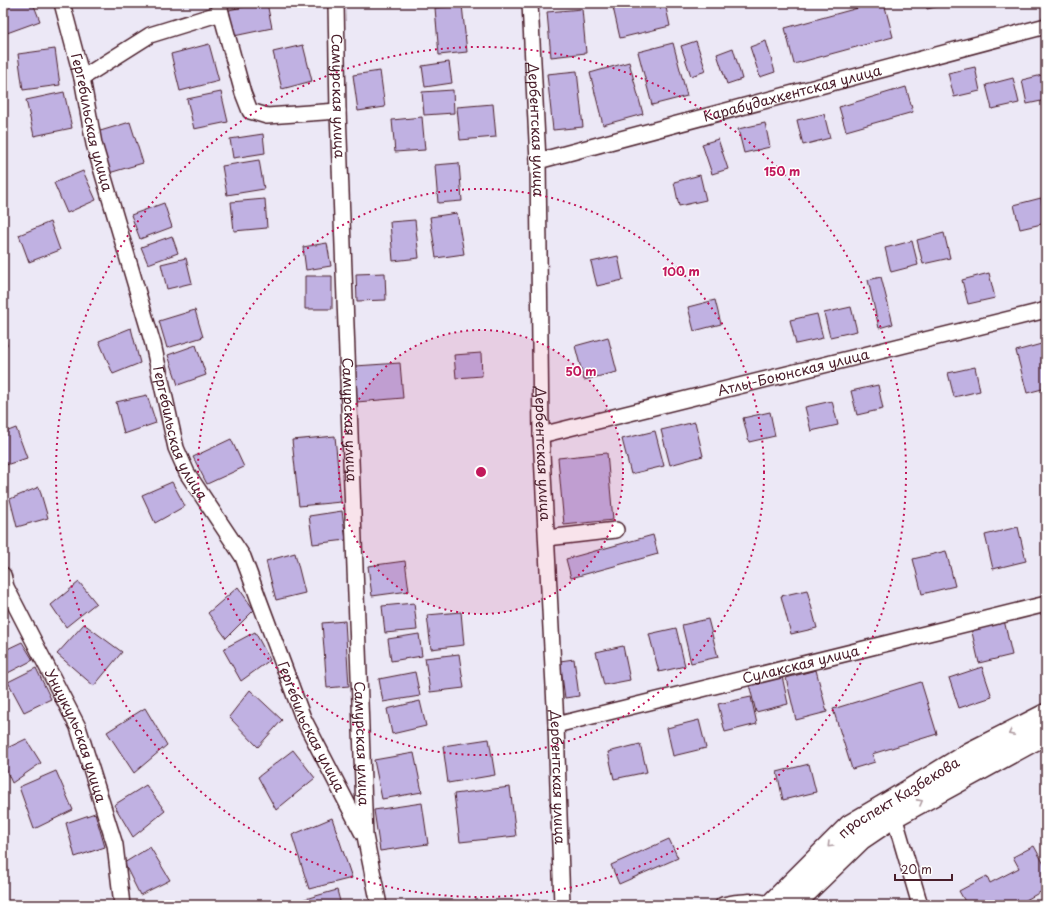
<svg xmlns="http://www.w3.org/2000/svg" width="1049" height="908" viewBox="0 0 1049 908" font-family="'Playpen Sans',sans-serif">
<rect width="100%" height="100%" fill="#ece8f6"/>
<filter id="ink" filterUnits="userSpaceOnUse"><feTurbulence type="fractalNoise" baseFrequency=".025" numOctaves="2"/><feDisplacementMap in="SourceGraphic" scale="8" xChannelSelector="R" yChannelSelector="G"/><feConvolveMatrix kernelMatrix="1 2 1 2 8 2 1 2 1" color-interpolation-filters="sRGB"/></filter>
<g filter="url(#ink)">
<path fill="#c0b1e2" stroke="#4a1f2b" d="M7,3H33L40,21L7,33L3,21V4Z
M260,3H267L272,28L234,36L229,10Z
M612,3H665L670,26L620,38Z
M876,3H884L893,37L794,64L785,28Z
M926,3H952L927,9Z
M462,5L467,52L439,55L435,8Z
M582,9L586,53L551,57L547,12Z
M696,41L706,71L691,76L681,46Z
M766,41L775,72L760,77L750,47Z
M673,43L687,96L652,105L638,52Z
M209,44L219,81L180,91L171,54Z
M303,45L312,81L282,89L273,52Z
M733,48L742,79L727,84L717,54Z
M55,49L60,85L23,90L18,54Z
M449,62L452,83L425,87L422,66Z
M629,62L643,114L603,125L590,73Z
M975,67L980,91L954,97L948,73Z
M380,71L385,107L358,111L353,75Z
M577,71L583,127L553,130L547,74Z
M1046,74V100L1027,104L1022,80Z
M1013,78L1019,103L992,109L986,85Z
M906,87L913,112L846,131L839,107Z
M453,90L454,113L424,115L422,92Z
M64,92L72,128L34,136L26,100Z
M221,92L228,122L194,129L187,99Z
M493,104L496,137L460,140L457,107Z
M824,114L830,138L803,145L797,120Z
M422,117L425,150L395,152L392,120Z
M130,122L143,163L109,173L97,132Z
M765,123L770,147L744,153L738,129Z
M263,134L265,153L233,158L230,139Z
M718,139L728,169L712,174L702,144Z
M259,160L264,189L227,195L222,166Z
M459,163L462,201L438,203L435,165Z
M83,171L96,200L67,213L54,183Z
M700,175L706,200L679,206L674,182Z
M1041,198L1046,223L1020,229L1014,205Z
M265,199L267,228L234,231L231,202Z
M164,203L172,227L140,239L131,215Z
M457,213L464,254L436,258L430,217Z
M415,220L419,258L393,261L390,222Z
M50,222L60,250L29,262L19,235Z
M944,233L950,258L923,264L917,240Z
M172,236L178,253L148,264L141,247Z
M912,241L918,265L891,272L885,248Z
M327,243L331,266L306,270L303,247Z
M618,256L623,280L597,286L591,262Z
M186,258L192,283L167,289L161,264Z
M385,273L386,300L357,301L356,274Z
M989,273L995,298L968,304L962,280Z
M305,276H332V309H305Z
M881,277L893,324L879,328L868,280Z
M715,300L721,324L694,331L688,307Z
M851,307L857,331L830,337L824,313Z
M195,310L203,337L167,348L159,321Z
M817,314L823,338L796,344L790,320Z
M131,328L140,363L113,374L99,341Z
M3,332L7,345L3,347Z
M608,337L617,372L584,380L575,346Z
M1045,343L1046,388L1027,393L1016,351Z
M196,345L206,375L178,385L168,355Z
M481,353L482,376L456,378L454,355Z
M400,363L403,398L357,402L355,366Z
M975,367L980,391L954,397L948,373Z
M878,385L883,409L857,415L851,391Z
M147,395L156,423L124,434L116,402Z
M832,401L838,425L811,431L805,407Z
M770,412L775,436L749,442L743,418Z
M695,422L703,456L670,465L661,430Z
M16,428L27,458L3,466V433Z
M655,431L664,466L631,474L622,439Z
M335,436L341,502L299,506L292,440Z
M231,439L244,467L207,484L193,457Z
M607,453L613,520L564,525L558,458Z
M172,482L185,506L155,523L142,495Z
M39,487L48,518L17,527L10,499Z
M342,511L346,540L313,544L309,516Z
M1018,527L1026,561L993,569L985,535Z
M653,535L658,554L571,578L566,559Z
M946,551L955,586L922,594L913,559Z
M295,553L305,593L276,600L266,561Z
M405,561L409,591L372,596L368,566Z
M79,582L96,603L66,627L51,605Z
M238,587L254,610L226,638L208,613Z
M807,590L817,628L791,634L781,596Z
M414,603L417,630L385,633L382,606Z
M461,612L464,645L431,649L427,615Z
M708,619L718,657L691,663L682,625Z
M1004,620L1012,655L979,663L971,628Z
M345,621L349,686L327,688L322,623Z
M84,624L122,652L94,686L57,654Z
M676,628L685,666L659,672L649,634Z
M255,632L270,660L241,681L223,649Z
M419,634L422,656L391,661L388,639Z
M22,642L33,660L4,675L3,672V651Z
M623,646L630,680L604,685L596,652Z
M459,654L464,688L430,692L425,658Z
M574,659L579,696L565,698L560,661Z
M982,667L992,697L959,708L949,678Z
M36,668L51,699L24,712L8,682Z
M816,670L827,712L796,720L786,678Z
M415,672L420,696L383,702L379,679Z
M782,676L788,704L756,712L749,684Z
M921,682L937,734L872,754L875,762L852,769L833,709Z
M250,690L282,720L258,747L229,717Z
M751,697L757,724L725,732L718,704Z
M420,701L426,726L392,734L387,709Z
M145,708L167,745L134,773L107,732Z
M699,720L706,748L673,756L667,728Z
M26,739L41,763L12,783L3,763V750Z
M489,739L495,775L448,783L443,746Z
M640,744L647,772L614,779L608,752Z
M293,750L315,778L276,810L258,777Z
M414,753L422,792L382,799L374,760Z
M809,764L816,792L783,800L777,772Z
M56,771L73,810L34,829L19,787Z
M146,785L165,811L133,837L114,805Z
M510,787L516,836L460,842L454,794Z
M422,803L428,844L380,851L374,810Z
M95,813L105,847L75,857L66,823Z
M332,818L352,878L309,889L292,835Z
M669,839L678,858L619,884L611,865Z
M1034,846L1046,868V889L1017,905H967L959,891L987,876L990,883L1019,868L1013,857Z
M150,847L170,880L140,895L124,863Z
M337,890L341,905H299L298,901Z"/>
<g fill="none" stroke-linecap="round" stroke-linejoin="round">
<g stroke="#4a1f2b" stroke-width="18">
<g id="street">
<path id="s1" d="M62,3L82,78L94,144L153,344L176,448L187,473L243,557L303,718L362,832"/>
<path d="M219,3L221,13L243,93L250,111L267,116L338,111"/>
<path id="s2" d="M336,3L338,111L365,836L379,905"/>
<path id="s3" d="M530,3L538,161L541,435L556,725L562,905"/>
<path d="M82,78L150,35L221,13"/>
<path id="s4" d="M538,161L1046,26"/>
<path id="s5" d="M541,435L1046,310"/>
<path d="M547,538L616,530"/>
<path id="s6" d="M3,575L6,587L78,727L115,845L122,905"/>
<path id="s7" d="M556,725L1046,604"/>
<path d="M894,816L920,905"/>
<path d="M723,905C738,901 757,900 772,905"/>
</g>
</g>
<g stroke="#4a1f2b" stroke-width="25">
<g id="highway">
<path id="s8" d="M771,905L850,826L889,803L971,753L1046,715"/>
<path d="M792,905L860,839L894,816L1046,733"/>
</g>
</g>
<use href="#street" stroke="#fff" stroke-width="15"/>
<use href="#highway" stroke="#fff" stroke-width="22"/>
</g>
<defs><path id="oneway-chevron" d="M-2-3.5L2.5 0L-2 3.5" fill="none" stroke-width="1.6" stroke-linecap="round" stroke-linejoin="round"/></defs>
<g stroke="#ae9aa0">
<use href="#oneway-chevron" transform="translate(1011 733) rotate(153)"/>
<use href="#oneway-chevron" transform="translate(920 802) rotate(-29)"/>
<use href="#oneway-chevron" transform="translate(830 845) rotate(135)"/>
</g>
</g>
<circle cx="481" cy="472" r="142" fill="#c2185b" fill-opacity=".12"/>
<g fill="none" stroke="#c2185b" stroke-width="2" stroke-dasharray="2 4">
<circle cx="481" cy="472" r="142"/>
<circle cx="481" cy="472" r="283"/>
<circle cx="481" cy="472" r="425"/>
</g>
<g text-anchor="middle" stroke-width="3" stroke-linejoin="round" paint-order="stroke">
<g font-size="14" fill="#4a1f2b" stroke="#fff">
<text dy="5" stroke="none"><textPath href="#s4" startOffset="263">Карабудахкентская улица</textPath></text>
<text dy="5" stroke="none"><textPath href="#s2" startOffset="93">Самурская улица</textPath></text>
<text dy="5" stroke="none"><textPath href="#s1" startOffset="123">Гергебильская улица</textPath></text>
<text dy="5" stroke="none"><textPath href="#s3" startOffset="127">Дербентская улица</textPath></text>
<text dy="5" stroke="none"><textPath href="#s5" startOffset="260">Атлы-Боюнская улица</textPath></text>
<text dy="5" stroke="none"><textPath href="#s2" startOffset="417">Самурская улица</textPath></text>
<text dy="5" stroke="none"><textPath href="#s1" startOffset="447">Гергебильская улица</textPath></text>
<text dy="5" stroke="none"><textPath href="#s3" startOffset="451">Дербентская улица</textPath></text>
<text dy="5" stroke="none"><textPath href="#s7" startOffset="252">Сулакская улица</textPath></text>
<text dy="5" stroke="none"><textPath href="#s1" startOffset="771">Гергебильская улица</textPath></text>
<text dy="5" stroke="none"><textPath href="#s6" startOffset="177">Унцукульская улица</textPath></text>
<text dy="5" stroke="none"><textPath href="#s2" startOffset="741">Самурская улица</textPath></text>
<text dy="5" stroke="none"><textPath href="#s3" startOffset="775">Дербентская улица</textPath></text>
<text dy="5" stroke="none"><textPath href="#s8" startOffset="168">проспект Казбекова</textPath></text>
</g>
</g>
<circle cx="481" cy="472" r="6" fill="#c2185b" stroke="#fff" stroke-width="2"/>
<g font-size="12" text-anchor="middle" font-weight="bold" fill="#c2185b" stroke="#fff" stroke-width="3" stroke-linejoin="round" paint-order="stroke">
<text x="782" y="176">150 m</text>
<text x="681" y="276">100 m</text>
<text x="581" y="376">50 m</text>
</g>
<rect width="1049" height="908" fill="none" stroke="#fff" stroke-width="16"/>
<rect x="8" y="8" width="1033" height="892" fill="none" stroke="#4a1f2b" stroke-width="1.5" filter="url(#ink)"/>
<path d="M895 874v6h57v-6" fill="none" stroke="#4a1f2b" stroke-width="2"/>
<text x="901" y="874" font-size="12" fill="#4a1f2b" stroke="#ffffff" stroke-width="3" paint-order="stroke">20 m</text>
</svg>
